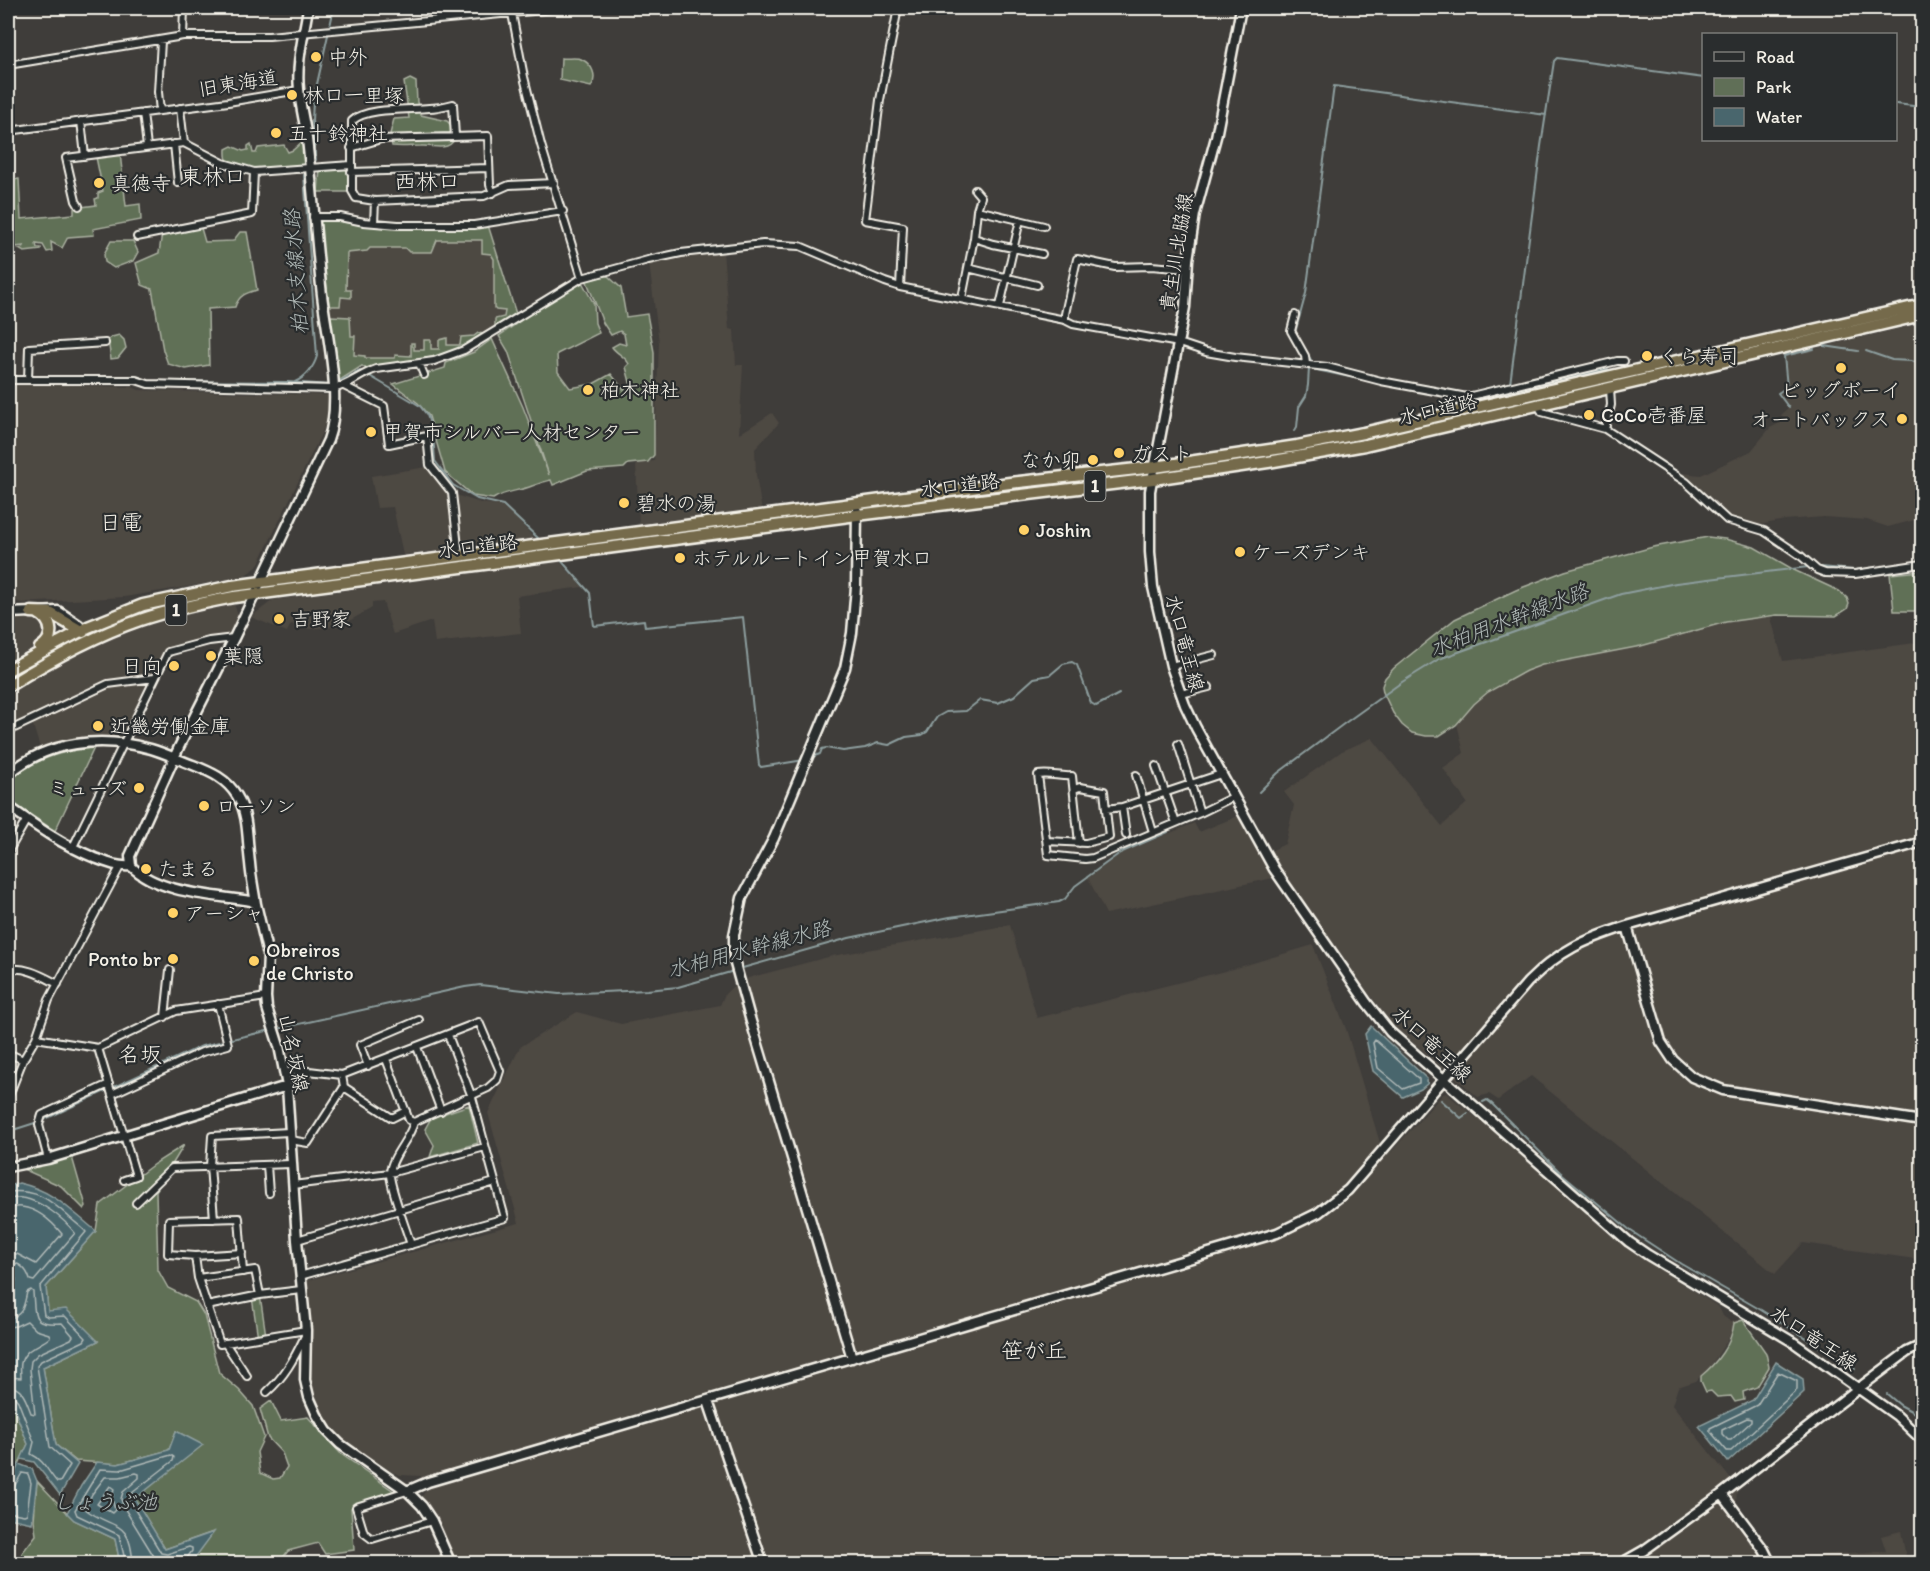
<svg xmlns="http://www.w3.org/2000/svg" width="1930" height="1571" viewBox="0 0 1930 1571" font-family="Itim,'Klee One',sans-serif">
<rect width="100%" height="100%" fill="#3f3d3a"/>
<filter id="ink" filterUnits="userSpaceOnUse"><feTurbulence type="fractalNoise" baseFrequency=".0167" numOctaves="2"/><feDisplacementMap in="SourceGraphic" scale="12" xChannelSelector="R" yChannelSelector="G"/><feConvolveMatrix kernelMatrix="1 2 1 2 8 2 1 2 1" color-interpolation-filters="sRGB"/></filter>
<g filter="url(#ink)">
<path fill="#4d4842" d="M319,219L382,227L488,225L516,314L468,345L428,358L365,368L362,366L337,382Z
M723,250L729,329L734,330L736,365H743L739,434L772,413L779,423L755,449L756,475L762,512L639,525L636,464L654,461L659,343L649,263Z
M1922,323V518L1888,527L1867,520L1824,517L1785,520L1759,525L1740,522L1727,517L1681,473L1701,475L1751,451L1770,428L1786,420L1781,415L1788,409L1778,393L1788,386L1784,356Z
M8,383L132,387L139,390L329,395L328,420L257,567L241,578L124,597L22,603L8,599V564L12,562L8,480Z
M427,467L449,493L481,503L500,505L513,515L535,539L403,555L393,507L377,508L371,476Z
M559,561L583,587L517,596L521,633L435,643L432,621L393,634L383,602L372,603V608L340,626L310,629L291,624L287,632L251,617L273,600Z
M1766,600L1783,661L1922,642V1260L1803,1243L1775,1274L1531,1076L1498,1100L1489,1094L1478,1097L1391,1024L1283,876L1106,914L1088,878L1120,854L1194,823L1199,832L1238,816L1260,856L1285,844L1294,805L1284,792L1342,751L1372,738L1442,826L1467,803L1443,768L1464,753L1448,686Z
M225,604H234L238,614L235,629L231,634L170,647L153,675L106,682L8,727V691L16,685L117,633L161,618Z
M33,614L40,617L47,628L45,640L8,663V616Z
M148,681L150,684L124,736H93L71,739L40,748L32,722L102,689L122,684Z
M1010,925L1037,1018L1233,969L1313,945L1346,1029L1380,1143L1391,1152L1443,1094L1446,1093L1478,1119L1481,1118L1608,1233L1639,1256L1719,1307L1723,1316L1731,1322L1741,1319L1710,1367L1696,1381L1678,1387L1672,1405L1729,1477L1737,1491L1736,1505L1774,1557L1886,1551L1881,1536L1901,1531L1907,1563H455L435,1516L420,1499L426,1490L421,1476L400,1475L392,1472L345,1442L324,1417L313,1394L311,1383L312,1331L305,1281L519,1223L488,1113L520,1047L577,1012L621,1024L720,1005L725,994L732,987L737,986L748,978L832,956Z"/>
<path fill="#606f57" stroke="#aab0a0" stroke-width="1.5" d="M561,58C566,59 576,57 581,59C592,64 598,76 591,87L560,80Z
M410,79L416,82L417,102L421,115L447,121L458,133C450,154 436,145 421,146C411,146 402,147 392,146L390,134L394,119L409,118L404,82Z
M304,140L307,162L305,166C288,167 242,173 229,162C225,159 226,153 226,149L232,146L243,151L248,150V146L251,144L253,153H256L258,148L284,145L288,152L293,150Z
M120,153L126,206L140,204L141,220L93,229L94,235L68,237L62,248L51,242L52,251L47,252L43,245L36,244L37,248H41V250L24,252L19,249L23,248L24,246L16,247L15,240H8V203L14,196L8,184V180L19,179L21,219L74,214V208L96,205L95,199L98,198V193L103,191L96,157Z
M350,168V192H318L320,169Z
M319,219L382,227L488,225L516,314L495,327V319L504,317L505,311L496,310L494,308V259L491,254L482,253V240H437L432,252H409L405,248H370L367,251L347,253L346,290H351V298L341,297L340,306H329Z
M201,228L205,242L233,241L240,232H247L257,290C246,293 239,295 235,307L208,309L209,365L186,369L168,364L163,350L152,289L142,285L136,263L159,253L162,233Z
M111,241H133L138,252L133,261L114,268L105,262L104,254Z
M608,276L621,288L626,317L647,314L654,352V455L648,462L628,464L624,468L587,471L553,485L551,480C544,481 539,484 532,486C517,492 507,490 493,499L473,496L445,472L429,416L418,403L393,384L445,368L446,363L474,352L492,339L523,407L549,475L508,351L499,336L540,307L582,282L594,304L595,323L599,333L557,354L558,372L570,388L593,384L611,374L624,390L631,386L626,367L629,364C625,356 617,354 612,347L619,343L626,345L624,334L620,331L611,335L603,323L586,279Z
M331,316L350,317L351,336H355L354,355L365,356V358H395V355L411,356V343H414V350H424V340H431V349H439V340L447,338V345H460L461,337L474,336L478,333L484,334C449,359 406,362 365,368L362,366L337,382Z
M119,335L124,340L126,348L118,358L111,359L108,340L112,337Z
M1708,537L1725,539L1754,547L1796,571L1839,591L1847,598L1849,604L1847,609L1836,616L1777,615L1726,622L1641,646L1542,665L1526,671L1488,692L1474,704L1456,725L1439,736H1426L1412,733L1402,725L1393,713L1383,692L1382,686L1385,678L1394,668L1455,619L1516,590L1565,571L1653,547Z
M1922,571V611H1894L1890,574Z
M94,748L55,831L8,800V781C33,760 62,750 94,748Z
M469,1105L478,1143L430,1157L434,1145L425,1129L431,1118Z
M184,1145L156,1191L158,1270L168,1288L196,1302L204,1315L219,1373L239,1390L253,1406L264,1437L257,1452L260,1473L273,1479L280,1478L287,1467L282,1453L268,1438L260,1409L271,1401L281,1421L308,1417L341,1454L395,1492L351,1508L354,1550L325,1554L318,1543L288,1551L279,1563H260L264,1558L256,1563H191L213,1532L165,1549L134,1499L202,1445L176,1431L169,1450L118,1464L76,1461L56,1445L43,1367L98,1341L48,1311L46,1287L96,1231L100,1205L154,1164Z
M72,1157L86,1206L84,1209L61,1186L25,1170Z
M260,1295L266,1336L258,1338L252,1297Z
M1743,1320L1766,1353L1769,1367L1757,1387L1743,1392L1744,1400L1735,1402L1731,1396L1717,1397L1711,1391L1706,1392L1701,1381V1376C1716,1364 1732,1343 1734,1323Z
M8,1402L12,1403L28,1444L8,1489Z
M37,1481L74,1520L115,1539L120,1563L18,1564L22,1553L36,1535L34,1520Z"/>
<path fill="#49666d" stroke="#8d9e9e" stroke-width="1.5" d="M1371,1026L1427,1079L1426,1081L1428,1083L1421,1089L1403,1097L1373,1071L1365,1034Z
M19,1183C54,1191 69,1209 96,1231L46,1287L48,1311L66,1309L98,1341L43,1367L56,1445L78,1464L60,1495L34,1462L21,1459L28,1444L12,1403L8,1396V1315L16,1279L8,1274V1186Z
M1776,1362L1803,1379L1804,1392L1728,1462L1699,1426L1753,1400Z
M176,1431L203,1445L135,1499L165,1549L214,1532L191,1563H120L115,1539L74,1520L67,1513L81,1486L97,1462L118,1464L169,1450Z
M19,1464L32,1469L37,1481L32,1523L8,1518V1489Z"/>
<g fill="none" stroke-linecap="round" stroke-linejoin="round">
<path stroke="#b0b9b7" stroke-width="1.5" d="M1375,1040L1419,1079V1083L1403,1089L1378,1068L1373,1043Z
M8,1192C35,1189 48,1198 68,1216C74,1222 81,1226 86,1232L40,1287L44,1315L49,1317L65,1316L86,1338L84,1341L41,1361L37,1366L50,1447L70,1465L60,1482H57C48,1472 44,1460 31,1454L34,1442L18,1401L13,1395L8,1393
M8,1199C13,1199 17,1197 22,1198C42,1201 63,1218 75,1233L34,1281L30,1280C27,1269 19,1262 8,1262
M8,1208C13,1208 17,1206 22,1207C38,1209 53,1223 62,1234L36,1264L17,1254L8,1253
M8,1318C23,1317 24,1305 27,1292L31,1290L33,1292C35,1318 32,1325 62,1323L73,1336L71,1339L38,1354L31,1361L30,1369L35,1414L31,1413C26,1400 23,1387 8,1386
M8,1327L16,1326L27,1321L36,1330L49,1334L50,1337C41,1346 25,1347 21,1363C20,1368 21,1373 21,1378L8,1377
M1778,1372L1797,1381V1390L1731,1451H1727L1710,1431V1428L1757,1405Z
M1747,1418L1751,1419V1422L1731,1440H1728L1722,1434V1430Z
M110,1486L114,1489L112,1499L115,1510L112,1513L97,1504Z
M8,1489L14,1487L22,1473L28,1474L31,1483L27,1514L24,1515L8,1512
M126,1564L119,1535L77,1515L75,1510L100,1469L120,1470L171,1455L174,1457L173,1461L132,1493L129,1500L161,1553L167,1554L189,1547L192,1548V1551L187,1558L186,1564
M133,1564C130,1517 114,1531 85,1509L92,1494L105,1477H120L136,1473L139,1474V1478L123,1492L121,1499L123,1506L155,1558L164,1562L176,1560L179,1564"/>
<path stroke="#8d9e9e" stroke-width="2" d="M1896,104L1922,107
M313,164L316,160L312,120L313,102L334,8
M1295,333L1306,293L1334,86L1546,115
M1824,346L1858,351
M1866,351L1892,360L1911,361L1922,364
M1312,369L1406,389
M368,375L412,401L420,406L427,415L433,433L435,461L453,485L477,499L503,505L538,538
M146,381L287,382L331,385
M295,382C306,377 314,367 317,356L304,175L307,171
M336,383L360,371L363,372
M1510,384L1541,146L1554,61L1557,58L1704,78
M1447,396L1466,401L1608,369
M1789,408L1778,393L1787,387L1784,356L1814,349
M1294,431L1297,427L1299,407L1306,396L1308,385L1309,368H1311V360L1298,337
M559,558L590,593L594,626L644,620L645,627L743,617L759,765L761,767L804,760
M1821,567L1853,570L1865,569
M809,758L820,754L822,749L826,748L843,751L865,748L878,743L889,745L906,737L922,735L927,732L937,717L946,712L966,711L980,700L998,703L1014,696L1034,678L1050,675L1063,664L1072,662L1077,665L1091,703L1096,706L1119,694
M1259,792L1278,773L1345,723L1402,682L1439,659L1621,594L1676,583L1808,567
M739,969L849,938L950,917L1059,902L1065,899L1075,886L1120,853L1168,832
M277,1029L465,987L480,985L559,994L647,990L678,987L734,971
M1441,1100L1461,1118L1468,1113
M1483,1102L1487,1100L1491,1103L1560,1172L1631,1231L1681,1264L1761,1310L1855,1369
M43,1120L202,1046L271,1030
M13,1130L38,1122
M1887,1394L1900,1405L1922,1417"/>
<g stroke="#f4f1e8" stroke-width="10">
<path id="street" d="M511,8L524,77L541,145L582,278
M898,8L880,100L865,220L903,227L900,287
M183,36L184,8
M8,65L183,36H269L565,8
M180,108L184,143
M160,111L158,92L161,41
M143,113L147,147
M81,121L85,156
M8,131L228,102L299,90
M455,137L453,104C445,106 437,108 429,108C410,110 366,107 352,121V191L356,198L375,201L484,196L509,185L554,183
M174,144L178,183
M351,148L381,139L488,136L490,185L493,193
M351,172L489,168
M79,206L76,201L66,158L184,143L223,163L254,172L351,165
M977,210L1044,226
M313,217H340L364,222L398,225H474L563,211
M374,223L375,201
M137,237L252,214L254,172
M974,238L993,244L1042,254
M968,268L1037,285
M962,298L974,238L977,210L981,197L975,190
M1000,306L1020,220
M1295,315L1291,331L1305,356L1306,364
M1065,320V314L1077,259L1115,267L1151,266L1188,269
M419,363L424,375
M8,380H136L148,384L333,389C349,385 361,374 376,369L434,361L464,350L582,278L648,260L681,253L763,244L800,246L885,282L900,287L1065,320L1073,324L1179,343L1206,352L1235,357L1327,367L1381,381L1467,397L1617,361H1624
M28,380L29,348L105,343
M344,386L384,406L389,444L427,436L430,465L452,493L459,556
M1538,405L1542,412L1605,429L1686,482L1727,520L1764,531L1801,556L1817,570L1825,573L1855,574L1922,564
M1605,429L1611,405L1610,388
M1171,666L1214,655
M1181,694L1209,687
M8,731L108,684L154,678
M1178,744L1200,813
M1156,766L1176,823
M1136,775L1153,832
M1122,807L1126,835
M1106,809L1122,807L1221,774
M1047,841L1086,843L1109,837L1104,791L1080,787L1074,789
M1079,843L1072,776C1060,777 1050,773 1038,775L1048,855L1085,859L1093,858L1200,813L1233,797
M72,849L168,652L209,641L234,638
M8,852L27,819
M8,970C24,965 44,977 58,984
M165,1017L170,970
M36,1038L98,1048L176,1011L266,997
M417,1047L441,1111
M98,1048L136,1176L124,1180
M8,1053L23,1060
M368,1066L360,1045L419,1020
M285,1072L309,1071L342,1075L479,1022L500,1071L497,1080L488,1088L414,1122L409,1120L386,1059
M342,1075L344,1087L392,1118L406,1111
M112,1094L202,1052L228,1045L218,1004
M8,1098L23,1060L36,1038L49,1000L120,867
M290,1140L308,1143L344,1087
M48,1159L39,1125L42,1115L109,1084
M267,1165L269,1193
M293,1185L390,1173L485,1147
M136,1203L172,1168L291,1164
M214,1219L210,1166L212,1136L289,1132
M297,1240L495,1182
M411,1245C407,1231 389,1185 390,1173C391,1156 410,1139 414,1122
M242,1253L195,1256L168,1254L169,1220L239,1218L243,1272
M195,1256L198,1278L220,1344L306,1330
M300,1276L505,1218L472,1097L448,1035
M198,1278L255,1270L260,1295
M207,1306L260,1295L301,1290
M225,1343L247,1376
M267,1392C284,1377 294,1359 304,1338
M407,1491L356,1507L364,1533L372,1539L432,1521"/>
</g>
<g stroke="#f4f1e8" stroke-width="13">
<path id="secondary" d="M308,8C304,34 296,63 299,89C300,106 305,123 307,139C313,191 316,243 322,295C327,337 343,400 328,440L234,638L179,747L130,856L131,866C159,894 214,895 251,901L256,904L268,955L266,997L267,1008L279,1046L287,1086L297,1240L306,1330L305,1380L309,1397L317,1415L327,1431L340,1444L407,1491L422,1506L432,1521L451,1564
M1241,8L1216,137L1195,214L1188,260L1185,307L1150,491V552L1153,587L1171,666L1185,705L1196,728L1274,869L1367,1003L1390,1032L1629,1242L1648,1255L1793,1342L1897,1416L1922,1440
M8,613L58,611L79,625
M8,775C46,740 103,736 151,749C165,753 179,760 193,765C211,772 227,779 237,796C249,815 247,841 250,863C251,877 254,890 256,904
M8,806C37,827 61,844 95,858C108,863 117,867 131,866
M1627,926L1661,1042L1673,1060L1692,1077L1723,1090L1922,1121
M8,1167L48,1159L287,1086
M852,1358L750,1018L734,960V935L742,898L774,838L845,668L852,633L856,587L857,511
M708,1401L763,1564
M407,1491L428,1482L1277,1233L1318,1213L1348,1190L1528,982C1560,950 1584,940 1627,926L1922,842
M1722,1494L1764,1550L1771,1564
M1620,1564L1643,1551L1722,1494L1859,1388L1907,1352L1922,1345"/>
</g>
<g stroke="#f4f1e8" stroke-width="15">
<path id="highway" d="M31,612L50,613L83,632
M38,613C53,621 55,639 40,648
M8,670L88,627L143,605L232,586L1010,483L1155,467L1297,446L1363,433L1922,305
M8,686C50,660 93,636 140,620C170,610 202,603 234,597L857,515L1153,479L1268,462L1365,445L1922,315"/>
</g>
<use href="#street" stroke="#2a2d2e" stroke-width="6"/>
<use href="#secondary" stroke="#2a2d2e" stroke-width="8"/>
<use href="#highway" stroke="#756b4b" stroke-width="10"/>
</g>
</g>
<g fill="#ffd166" stroke="#2a2d2e" stroke-width="2">
<circle cx="316" cy="57" r="6"/>
<circle cx="292" cy="95" r="6"/>
<circle cx="276" cy="133" r="6"/>
<circle cx="99" cy="183" r="6"/>
<circle cx="1647" cy="356" r="6"/>
<circle cx="1841" cy="368" r="6"/>
<circle cx="588" cy="390" r="6"/>
<circle cx="1589" cy="415" r="6"/>
<circle cx="1902" cy="419" r="6"/>
<circle cx="371" cy="432" r="6"/>
<circle cx="1119" cy="453" r="6"/>
<circle cx="1093" cy="460" r="6"/>
<circle cx="624" cy="503" r="6"/>
<circle cx="1024" cy="530" r="6"/>
<circle cx="1240" cy="552" r="6"/>
<circle cx="680" cy="558" r="6"/>
<circle cx="279" cy="619" r="6"/>
<circle cx="211" cy="656" r="6"/>
<circle cx="174" cy="666" r="6"/>
<circle cx="98" cy="726" r="6"/>
<circle cx="139" cy="788" r="6"/>
<circle cx="204" cy="806" r="6"/>
<circle cx="146" cy="869" r="6"/>
<circle cx="173" cy="913" r="6"/>
<circle cx="173" cy="959" r="6"/>
<circle cx="254" cy="961" r="6"/>
</g>
<g text-anchor="middle" stroke-width="4.5" stroke-linejoin="round" paint-order="stroke">
<g fill="#2a2d2e" stroke="#b7b6b0" stroke-width="1.5">
<rect x="1084.5" y="471" width="21" height="30" rx="4.5"/>
<rect x="165.5" y="595" width="21" height="30" rx="4.5"/>
</g>
<g font-size="18" font-weight="bold" fill="#f4f1e8">
<text x="1095" y="492">1</text>
<text x="176" y="616">1</text>
</g>
<g font-size="20" fill="#f4f1e8" stroke="#2a2d2e" text-anchor="start">
<text x="328" y="64">中外</text>
<text x="304" y="102">林口一里塚</text>
<text x="288" y="140">五十鈴神社</text>
<text x="111" y="190">真徳寺</text>
<text x="1659" y="363">くら寿司</text>
<text x="600" y="397">柏木神社</text>
<text x="1841" y="397" text-anchor="middle">ビッグボーイ</text>
<text x="1601" y="422">CoCo壱番屋</text>
<text x="1890" y="426" text-anchor="end">オートバックス</text>
<text x="383" y="439">甲賀市シルバー人材センター</text>
<text x="1131" y="460">ガスト</text>
<text x="1081" y="467" text-anchor="end">なか卯</text>
<text x="636" y="510">碧水の湯</text>
<text x="1036" y="537">Joshin</text>
<text x="1252" y="559">ケーズデンキ</text>
<text x="692" y="565">ホテルルートイン甲賀水口</text>
<text x="291" y="626">吉野家</text>
<text x="223" y="663">葉隠</text>
<text x="162" y="673" text-anchor="end">日向</text>
<text x="110" y="733">近畿労働金庫</text>
<text x="127" y="795" text-anchor="end">ミューズ</text>
<text x="216" y="813">ローソン</text>
<text x="158" y="876">たまる</text>
<text x="185" y="920">アーシャ</text>
<text x="266" y="957">Obreiros<tspan x="266" dy="23">de Christo</tspan></text>
<text x="161" y="966" text-anchor="end">Ponto br</text>
</g>
<g font-size="20" fill="#f4f1e8" stroke="#2a2d2e">
<text transform="translate(238 83) rotate(-9)" y="7">旧東海道</text>
<text transform="translate(1176 252) rotate(-81)" y="7">貴生川北脇線</text>
<text transform="translate(1438 409) rotate(-13)" y="7">水口道路</text>
<text transform="translate(960 485) rotate(-7)" y="7">水口道路</text>
<text transform="translate(478 546) rotate(-7)" y="7">水口道路</text>
<text transform="translate(1185 643) rotate(75)" y="7">水口竜王線</text>
<text transform="translate(1432 1044) rotate(43)" y="7">水口竜王線</text>
<text transform="translate(294 1053) rotate(78)" y="7">山名坂線</text>
<text transform="translate(1814 1338) rotate(34)" y="7">水口竜王線</text>
</g>
<g font-size="21" font-style="italic" fill="#b0b9b7" stroke="#2a2d2e">
<text transform="translate(296 272) rotate(-94)" y="7">柏木支線水路</text>
<text transform="translate(1509 620) rotate(-21)" y="7">水柏用水幹線水路</text>
<text transform="translate(749 949) rotate(-15)" y="7">水柏用水幹線水路</text>
<text x="105" y="1509">しょうぶ池</text>
</g>
<g font-size="22" fill="#f4f1e8" stroke="#2a2d2e">
<text x="213" y="184">東林口</text>
<text x="427" y="189">西林口</text>
<text x="121" y="530">日電</text>
<text x="140" y="1062">名坂</text>
<text x="1034" y="1358">笹が丘</text>
</g>
</g>
<rect width="1930" height="1571" fill="none" stroke="#2a2d2e" stroke-width="30"/>
<rect x="15" y="15" width="1900" height="1541" fill="none" stroke="#f4f1e8" stroke-width="2" filter="url(#ink)"/>
<rect x="1702" y="33" width="195" height="108" fill="#2a2d2e" stroke="#7b7b78" stroke-width="1.5"/>
<rect x="1714" y="52" width="30" height="9" fill="#2a2d2e" stroke="#7b7b78" stroke-width="1.5"/>
<text x="1756" y="63" font-size="18" fill="#f4f1e8">Road</text>
<rect x="1714" y="78" width="30" height="18" fill="#606f57" stroke="#7b7b78" stroke-width="1.5"/>
<text x="1756" y="93" font-size="18" fill="#f4f1e8">Park</text>
<rect x="1714" y="108" width="30" height="18" fill="#49666d" stroke="#7b7b78" stroke-width="1.5"/>
<text x="1756" y="123" font-size="18" fill="#f4f1e8">Water</text>
</svg>
